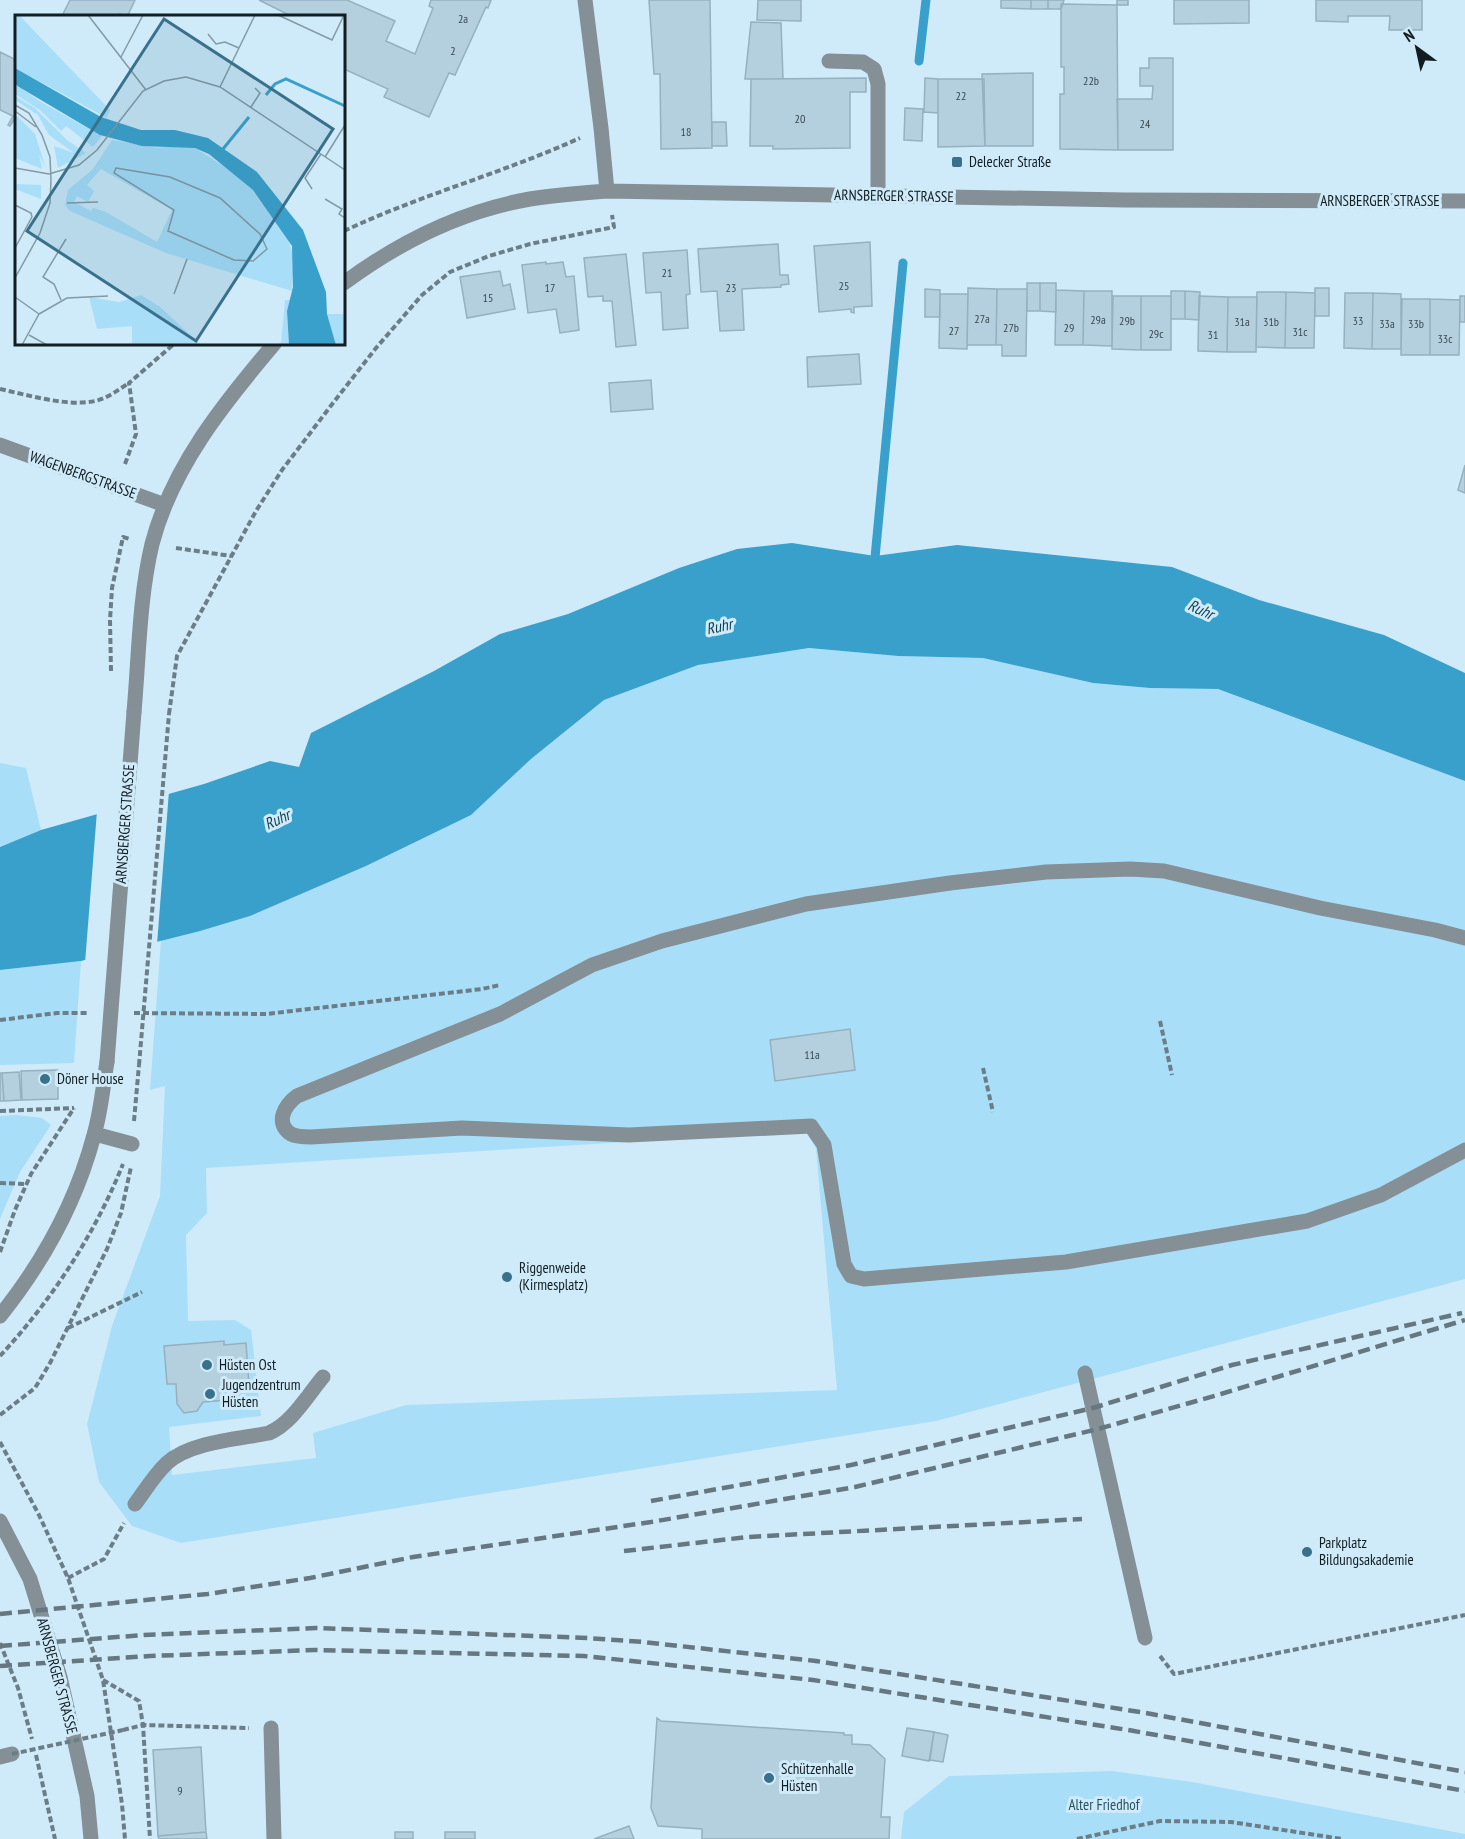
<svg xmlns="http://www.w3.org/2000/svg" width="1465" height="1839" viewBox="0 0 1465 1839" font-family="'PT Sans Narrow',sans-serif">
<rect width="100%" height="100%" fill="#cfebfa"/>
<path fill="#a9def9" fill-rule="evenodd" d="M809,648L898,656L983,658L1093,683L1150,688L1218,689L1465,781V1279L936,1421L181,1543L132,1526L99,1482L87,1424L112,1326L160,1196L165,1086L150,1090L161,940L250,916L366,866L471,815L531,759L604,700L698,665ZM805,1131L816,1148L837,1390L406,1405L313,1433L316,1458L172,1475L169,1427L261,1416L251,1330L235,1320L188,1321L186,1235L207,1213L206,1168Z
M0,763L26,768L41,830L0,847Z
M81,961L74,1063L0,1065V970Z
M17,1115L42,1118L51,1125L20,1172L0,1219V1116Z
M1112,1771L1192,1782L1465,1834V1839H901L904,1812L949,1776Z"/>
<path fill="#39a0cc" d="M792,543L875,556L957,545L1172,567L1259,600L1384,635L1465,673V781L1218,689L1150,688L1093,683L983,658L898,656L809,648L698,665L604,700L531,759L471,815L366,866L250,916L200,931L81,961L0,970V847L41,830L204,784L270,761L299,767L311,733L434,671L500,634L568,614L679,568L737,549Z"/>
<path fill="#cfebfa" d="M169,791L157,944L85,963L97,811Z"/>
<g fill="none" stroke-linecap="round" stroke-linejoin="round">
<path stroke="#39a0cc" stroke-width="9" d="M919,61L926,0
M874,568L903,263"/>
</g>
<path fill="#b4cfde" stroke="#95b0be" stroke-width="1.5" d="M70,0H135L128,15L131,16L119,14L118,16H62Z
M259,0H347L395,21L386,41L415,54L433,8L429,6L431,0H491L488,8L486,7L455,75L449,73L429,117L384,97L388,89L344,69V16H291Z
M649,0H710L712,148L661,149L660,74H654Z
M758,0H801V21L757,20Z
M1001,0H1031V9L1001,8Z
M1031,0H1048V9H1031Z
M1048,0H1064L1061,9H1048Z
M1117,0H1128V5H1117Z
M1174,0H1249V23L1174,24Z
M1316,0H1422V30H1389L1390,16H1348V22L1316,21Z
M1061,4L1117,5L1118,150L1060,149V94H1064V67H1061Z
M751,22L781,23L783,79H745Z
M0,52L16,60V116L10,126L8,125L13,116L0,110Z
M1149,58H1173V150H1118L1117,99H1152L1153,86H1140V68H1149Z
M1033,73V146H985L982,74Z
M866,78V92H850V148L773,149V146H750L751,79Z
M925,78L938,79V113L924,112Z
M938,79H984L985,146L938,147Z
M905,108L923,109L922,141L904,140Z
M712,122H726L727,146H712Z
M870,242L872,306L854,307V313L851,312V309L819,312L814,246Z
M778,244L780,275H788L789,284L781,285V287L742,289L744,330L720,331L717,291L701,292L698,249Z
M687,250L690,294L686,295L688,328L663,330L661,292L646,293L643,253Z
M626,254L636,345L616,347L612,301H603V296L588,297L584,258Z
M546,262V264L563,262L566,277L574,276L579,330L560,333L556,309L528,313L522,265Z
M500,271L503,286L510,284L515,309L467,318L460,277Z
M1027,283H1040V311H1027Z
M1040,283H1056V312L1040,311Z
M968,288L997,289L996,345H967Z
M1315,288H1329V316H1315Z
M925,289L940,290V317H925Z
M997,289H1027L1026,356H1002V345H996Z
M1056,290L1084,291L1083,345H1055Z
M1084,291H1112V346L1083,345Z
M1171,291H1185V319H1171Z
M1185,291L1200,292L1199,320L1185,319Z
M1257,292H1286L1285,348L1256,347Z
M1286,292L1315,293L1314,348H1285Z
M1345,293H1373L1372,349L1344,348Z
M1373,293L1401,294V349H1372Z
M940,294H968L967,349L939,348Z
M1113,296H1141V350L1112,349Z
M1141,296H1171V350H1141Z
M1199,296L1228,297L1227,352L1198,351Z
M1460,296H1465V322H1460Z
M1228,297H1257L1256,352H1227Z
M1402,299H1430V355H1401Z
M1430,299L1460,300L1459,355H1430Z
M859,354L861,384L808,387L807,357Z
M651,380L653,409L611,412L609,383Z
M1465,465V493L1458,490Z
M850,1029L855,1070L775,1081L770,1040Z
M58,1070V1099L22,1100L21,1071Z
M19,1072L21,1100L4,1101L2,1073Z
M0,1073H2L4,1101H0Z
M224,1341V1345L246,1343L249,1385L225,1387L226,1400L203,1402L197,1411L184,1413L177,1404L176,1384H167L164,1346Z
M657,1718L661,1721L844,1733V1735H852V1744L870,1745L885,1759L881,1817H890L889,1839H702V1829L658,1826L651,1808Z
M907,1728L934,1732L929,1761L902,1756Z
M934,1732L948,1735L943,1762L930,1760Z
M201,1747L206,1832L158,1836L153,1750Z
M629,1826L634,1839H594Z
M206,1832L207,1839H159L158,1836Z
M395,1832H413V1839H395Z
M445,1832H475V1839H445Z"/>
<g fill="none" stroke-linecap="round" stroke-linejoin="round">
<path stroke="#6b7e87" stroke-width="4" stroke-dasharray="6 3" stroke-linecap="butt" d="M344,231C420,195 503,173 580,138
M0,389C28,395 67,407 95,401C108,398 118,390 129,383
M125,464L136,434L129,383L174,344
M176,548L231,556
M111,671L110,620L112,588L123,537L130,539
M169,714L177,656L256,511L282,470L333,403L376,348L422,295L450,272L489,256L530,244L614,227L612,215
M134,1013L266,1014L482,989L500,985
M0,1020L57,1013H88
M1160,1021L1172,1075
M983,1068L993,1112
M0,1111L74,1108
M134,1121L139,1065
M0,1183L26,1184
M0,1252L15,1210L31,1174L74,1108
M68,1328L142,1292
M0,1356C52,1300 95,1234 123,1164
M0,1415L35,1388L50,1363L107,1249L121,1213L131,1167
M0,1442L39,1515L68,1578L103,1680L122,1804L125,1839
M68,1578L104,1559L124,1523
M0,1643L18,1688L32,1739
M1160,1656L1174,1674L1465,1615
M103,1680L139,1701L143,1725L150,1839
M123,1730L143,1725L249,1728
M36,1755L55,1839
M1077,1839L1160,1821L1231,1822L1342,1839"/>
<path stroke="#848f96" stroke-width="15" d="M585,0L601,128L607,191
M829,61L863,62L874,69L878,84V196
M344,283C398,243 462,211 530,199C555,195 581,193 607,191L1125,200L1465,201
M0,445L165,505
M134,712C139,656 139,599 152,544C172,467 224,403 274,344
M1465,938L1435,930L1320,908L1164,871L1130,869L1046,872L950,883L806,904L662,941L592,965L500,1014L297,1096C285,1105 274,1123 291,1134C297,1137 304,1137 311,1137L462,1128L629,1135L811,1126L824,1145L844,1264L851,1276L864,1279L1066,1262L1307,1221L1381,1195L1465,1150
M95,1134L132,1144
M0,1316C44,1261 76,1203 94,1135C101,1111 103,1086 107,1062
M1085,1373L1145,1638
M135,1504C145,1491 154,1475 167,1463C190,1442 239,1439 269,1433C292,1423 307,1396 323,1377
M0,1521L30,1579L60,1677L87,1796L91,1839
M271,1728L274,1839
M0,1757L12,1754"/>
<path stroke="#657780" stroke-width="4.5" stroke-dasharray="12 6" stroke-linecap="butt" d="M651,1501L851,1465L1093,1408L1232,1365L1462,1313
M624,1551L748,1537L1082,1519
M0,1614L208,1594L310,1578L413,1557L651,1522L855,1487L1098,1429L1221,1394L1465,1320
M0,1646L144,1635L316,1628L588,1638L643,1642L816,1661L1146,1713L1465,1772
M0,1666L150,1656L315,1650L584,1656L813,1680L1134,1731L1465,1791"/>
<path stroke="#6b7e87" stroke-width="4" stroke-dasharray="6 3" stroke-linecap="butt" d="M139,1065L169,714
M12,1754L123,1730"/>
<path stroke="#848f96" stroke-width="15" d="M107,1062L134,712"/>
</g>
<g fill="#39718c" stroke="#cfebfa" stroke-width="2">
<rect x="951" y="156" width="12" height="12" rx="3"/>
<circle cx="45" cy="1079" r="6"/>
<circle cx="507" cy="1277" r="6"/>
<circle cx="207" cy="1365" r="6"/>
<circle cx="210" cy="1394" r="6"/>
<circle cx="1307" cy="1552" r="6"/>
<circle cx="769" cy="1778" r="6"/>
</g>
<g text-anchor="middle" stroke-width="6" stroke-linejoin="round" paint-order="stroke">
<g font-size="12" fill="#3a4a51">
<text x="463" y="23">2a</text>
<text x="453" y="55">2</text>
<text x="1091" y="85">22b</text>
<text x="961" y="100">22</text>
<text x="800" y="123">20</text>
<text x="1145" y="128">24</text>
<text x="686" y="136">18</text>
<text x="667" y="277">21</text>
<text x="844" y="290">25</text>
<text x="550" y="292">17</text>
<text x="731" y="292">23</text>
<text x="488" y="302">15</text>
<text x="982" y="323">27a</text>
<text x="1098" y="324">29a</text>
<text x="1127" y="325">29b</text>
<text x="1358" y="325">33</text>
<text x="1242" y="326">31a</text>
<text x="1271" y="326">31b</text>
<text x="1387" y="328">33a</text>
<text x="1416" y="328">33b</text>
<text x="1011" y="332">27b</text>
<text x="1069" y="332">29</text>
<text x="954" y="335">27</text>
<text x="1300" y="336">31c</text>
<text x="1156" y="338">29c</text>
<text x="1213" y="339">31</text>
<text x="1445" y="343">33c</text>
<text x="812" y="1059">11a</text>
<text x="180" y="1795">9</text>
</g>
<g font-size="15" fill="#121d22" stroke="#cfebfa" text-anchor="start">
<text x="969" y="167">Delecker Straße</text>
<text x="57" y="1084">Döner House</text>
<text x="519" y="1273">Riggenweide<tspan x="519" dy="17">(Kirmesplatz)</tspan></text>
<text x="219" y="1370">Hüsten Ost</text>
<text x="222" y="1390">Jugendzentrum<tspan x="222" dy="17">Hüsten</tspan></text>
<text x="1319" y="1548">Parkplatz<tspan x="1319" dy="17">Bildungsakademie</tspan></text>
<text x="781" y="1774">Schützenhalle<tspan x="781" dy="17">Hüsten</tspan></text>
</g>
<g font-size="15" fill="#121d22" stroke="#cfebfa">
<text transform="translate(894 196) rotate(1)" y="5">ARNSBERGER STRASSE</text>
<text x="1380" y="206">ARNSBERGER STRASSE</text>
<text transform="translate(83 475) rotate(20)" y="5">WAGENBERGSTRASSE</text>
<text transform="translate(125 824) rotate(-86)" y="5">ARNSBERGER STRASSE</text>
<text transform="translate(57 1676) rotate(75)" y="5">ARNSBERGER STRASSE</text>
</g>
<g font-size="15" fill="#295367" stroke="#cfebfa">
<text x="1104" y="1810">Alter Friedhof</text>
</g>
<g font-size="16" font-style="italic" fill="#133e51" stroke="#cfebfa">
<text transform="translate(1201 609) rotate(25)" y="6">Ruhr</text>
<text transform="translate(719 626) rotate(-12)" y="6">Ruhr</text>
<text transform="translate(277 819) rotate(-25)" y="6">Ruhr</text>
</g>
</g>
<g transform="translate(15 15)">
<rect width="330" height="330" fill="#cfebfa"/>
<path d="M0,0H4L95,95L92,103L0,53ZM0,69L26,87L87,121L78,132L51,111L46,116L25,95L0,79ZM0,81L20,93L52,125L71,138L43,153L39,131L59,138L34,120L23,100L0,85ZM0,99L20,119L31,154L24,139L27,154L0,143ZM97,125L143,133L167,130L180,133L213,154L238,175L272,220L279,244L277,276L151,238L55,196L50,190L53,175L78,154ZM86,154L157,195L142,227L91,197L78,193L76,196L59,187L62,181L73,187L79,176L72,170ZM0,169L26,170V184L0,174ZM126,280L145,292L186,330H117V311L82,314L74,282L104,287ZM270,285H275L272,296L274,330H260L266,328ZM312,299H330V330H321Z" fill="#a9def9" fill-rule="evenodd"/>
<path d="M0,53L86,102L126,115H160L193,123L242,157L288,215L311,277L312,299L321,330H274L272,296L278,272L277,231L238,175L194,139L180,133L127,131L85,120L4,72L0,69Z" fill="#39a0cc"/>
<path fill="none" stroke="#39a0cc" stroke-width="3" d="M251,80L260,69L271,64L330,91M208,134L234,102"/>
<path fill="none" stroke="#8399a4" stroke-width="1.5" d="M73,0L131,75M263,0L317,25L329,0M193,19L201,29L210,27L224,33M106,42L128,0M205,72L240,0M0,90L14,98L27,120L35,142L36,165L35,188L25,218L0,263M236,92L245,78L240,73M0,96L21,112M310,142L330,110M0,153L34,159L64,150L82,135L128,76L149,66L171,62L205,72L330,155M101,153L155,162L205,183L245,219L252,234L238,246L219,245L153,216L159,195L99,158ZM297,174L290,163L306,139M310,184L327,194L324,199L330,203M52,188L83,187M0,190L16,198L17,202L0,233M159,279L172,244M0,282L24,299M46,285L39,269L28,262L51,224M24,299L52,283L93,281M14,320L32,330M7,330L24,299"/>
<path fill="#39718c" fill-opacity="0.15" stroke="#39718c" stroke-width="3" d="M149,4L318,114L181,326L12,216Z"/>
<rect width="330" height="330" fill="none" stroke="#121d22" stroke-width="3"/>
</g>
<g transform="translate(1417 48) rotate(327)" stroke="#cfebfa" stroke-width="4.5" paint-order="stroke">
<path d="M0-4.5L10 22L0 15L-10 22Z" fill="#121d22"/>
<text y="-9" font-size="16" font-weight="bold" text-anchor="middle" fill="#121d22">N</text>
</g>
</svg>
